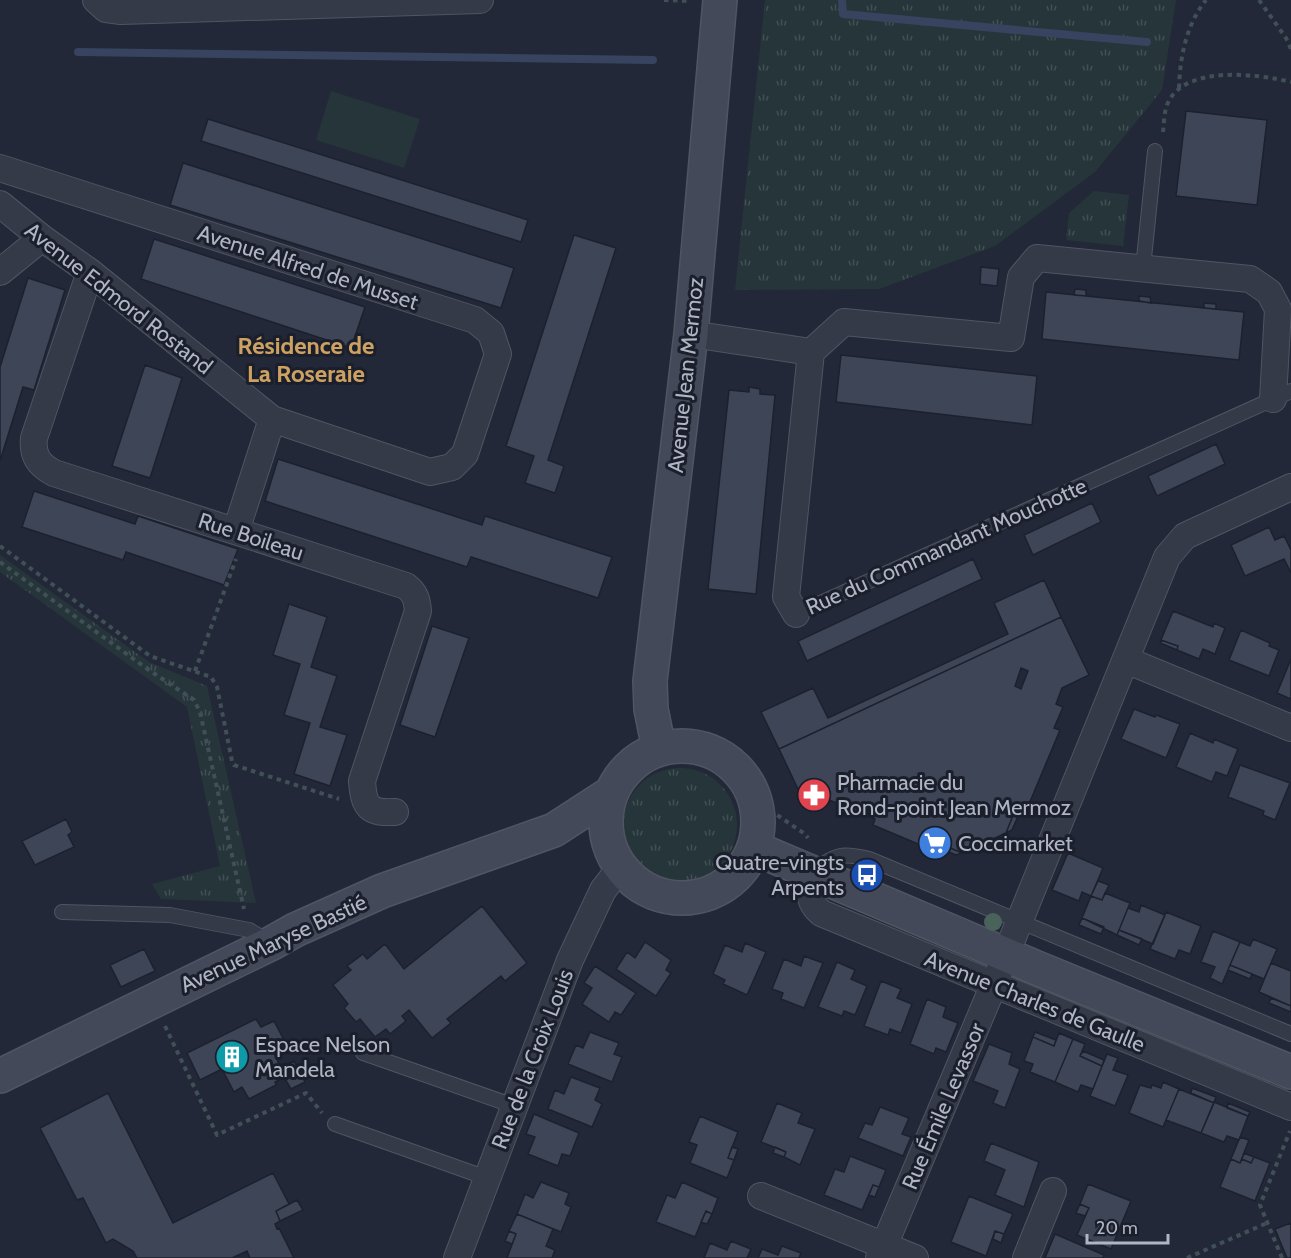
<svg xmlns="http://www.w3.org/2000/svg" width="1291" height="1258" viewBox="0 0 1291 1258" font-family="Cabin,sans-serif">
<defs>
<pattern id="grass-tufts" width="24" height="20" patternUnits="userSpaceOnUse" patternTransform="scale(1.5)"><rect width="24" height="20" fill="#253539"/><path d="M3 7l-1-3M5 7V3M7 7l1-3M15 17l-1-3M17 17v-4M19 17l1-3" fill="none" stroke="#425054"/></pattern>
</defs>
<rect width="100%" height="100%" fill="#222837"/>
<path fill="url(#grass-tufts)" d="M765,0H1176L1162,90L1095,172L995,246L879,289L735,290Z
M1094,191L1129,195L1123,246L1066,240L1069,213Z
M0,555L149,662L207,686L256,903L161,899L152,884L220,866L187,707L0,572Z
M623 825a57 57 0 1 1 114 0a57 57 0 1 1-114 0Z"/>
<path fill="#253539" d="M331,91L420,119L404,168L316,140Z"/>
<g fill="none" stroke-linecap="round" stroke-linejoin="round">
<path stroke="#384360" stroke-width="8" d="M842,0L843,14L1147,42
M78,52L653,60"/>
</g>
<path fill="#3e4557" stroke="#1d212e" stroke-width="1.5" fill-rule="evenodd" d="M1186,111L1267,120L1257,205L1176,196Z
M208,119L528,220L521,242L201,141Z
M183,163L514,268L501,308L170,205Z
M574,235L616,248L548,460L564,466L555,493L525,483L534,456L506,446Z
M154,239L365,307L351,348L141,279Z
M981,267L999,269L997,286L980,284Z
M28,278L65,290L34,390L23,387L0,461V367Z
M1075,289L1086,290V296L1074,295Z
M1046,292L1244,312L1239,360L1042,339Z
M1139,296L1150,297L1151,303L1139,301Z
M1204,303L1216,304V309L1204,308Z
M841,355L1037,376L1032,425L836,402Z
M145,365L182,378L150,478L112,466Z
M749,387L760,389V394L775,395L756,594L708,589L729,390L749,392Z
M1216,444L1225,464L1157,496L1148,476Z
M278,459L482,525L485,516L612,557L598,598L471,557L467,567L265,501Z
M34,491L135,524L138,516L238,549L224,585L126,552L123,560L22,527Z
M1092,503L1101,522L1033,555L1024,535Z
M1269,527L1275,540L1284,536L1291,550V573L1284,559L1245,576L1231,545Z
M973,559L982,579L807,661L798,641Z
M1044,580L1061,617L779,749L761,712L813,688L828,718L1008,634L994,603Z
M289,604L327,617L311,667L337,676L320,727L347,735L330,786L294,774L310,723L284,715L300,664L273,655Z
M1173,611L1213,627L1214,623L1225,628L1215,654L1203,649L1199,659L1177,650L1178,646L1161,640Z
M1061,617L1089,675L1062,688L1056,704L1063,707L1054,728L1060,730L1024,816L1014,813L1006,833L962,853L941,844L937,852L873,825L875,819L827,799L807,808L779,749ZM1021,668L1028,671L1021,689L1015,686Z
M432,626L469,638L435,737L400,725Z
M1241,630L1270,643L1269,646L1279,650L1269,676L1229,660Z
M1161,640L1178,646L1177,650L1160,643Z
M1291,659V699L1277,693Z
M1134,709L1155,717L1156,715L1180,724L1166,758L1121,739Z
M1190,733L1213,743L1214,739L1238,749L1227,776L1216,772L1212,782L1176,767Z
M1240,765L1290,783L1275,820L1263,815L1264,811L1228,797Z
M1014,813L1019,814L1012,830L1006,833Z
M66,819L72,832L68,835L74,847L35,865L22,841Z
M941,844L962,853L956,855L939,848Z
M1068,853L1103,868L1091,896L1082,892L1079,901L1052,890Z
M860,863L880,872L877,877L857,869Z
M1098,881L1109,885L1102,900L1091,896Z
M1105,893L1130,903L1117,935L1082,918L1091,896L1102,900Z
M1141,905L1165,915L1153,944L1119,930L1128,908L1139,912Z
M482,906L527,963L505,981L501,976L447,1019L451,1023L432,1038L409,1010L402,1016L406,1021L390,1034L386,1029L375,1037L360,1019L356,1022L344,1008L348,1004L333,985L351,970L347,966L363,954L367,959L385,944L404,969Z
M1166,912L1201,926L1190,954L1179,950L1175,959L1150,949Z
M1082,918L1104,927L1101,934L1079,925Z
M1119,930L1142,939L1139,945L1117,935Z
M1213,931L1240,942L1222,984L1210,978L1215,967L1201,962Z
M1253,939L1277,949L1264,979L1230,965L1240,942L1250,946Z
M645,942L671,960L666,970L671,973L656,996L616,969L627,952L635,958Z
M745,943L766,952L747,995L723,984L725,980L713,974L725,945L742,952Z
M144,949L155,971L121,987L110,965Z
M804,956L823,963L804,1008L781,999L783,993L772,989L784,959L801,966Z
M837,962L855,970L851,979L867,986L855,1015L844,1011L842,1016L818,1007Z
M1271,963L1291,971V1006L1259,992Z
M1230,965L1252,974L1250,979L1228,970Z
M595,966L636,993L621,1015L615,1012L609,1022L582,1004L592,988L584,983Z
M881,981L901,989L897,998L912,1004L901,1033L890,1029L888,1035L864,1026Z
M1271,998L1291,1006V1012L1269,1003Z
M927,999L946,1007L943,1017L958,1023L946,1052L936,1048L934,1054L910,1044Z
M256,1019L261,1027L274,1021L287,1046L274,1053L281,1068L294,1061L305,1082L291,1089L284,1077L275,1082L276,1085L249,1099L242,1087L234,1092L222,1069L200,1080L187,1053Z
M590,1032L619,1043L614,1054L622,1057L612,1082L568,1064L576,1045L583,1048Z
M1035,1032L1056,1040L1054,1046L1033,1037Z
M1059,1033L1073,1039L1055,1082L1030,1072L1033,1064L1024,1061L1033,1037L1054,1046Z
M1073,1039L1085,1044L1080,1056L1102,1066L1093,1089L1081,1085L1078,1092L1055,1082Z
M989,1044L1012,1053L1009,1064L1020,1069L1005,1108L993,1103L998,1091L973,1081Z
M1083,1051L1104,1060L1102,1066L1080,1056Z
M1107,1054L1118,1058L1113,1070L1128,1075L1115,1106L1090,1096Z
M571,1077L600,1088L595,1100L602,1104L592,1127L548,1109L555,1090L564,1094Z
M1163,1082L1179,1089L1163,1127L1129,1113L1140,1085L1151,1088L1152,1085L1161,1088Z
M1192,1088L1216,1097L1214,1103L1191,1093Z
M1179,1089L1214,1103L1201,1133L1166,1120Z
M108,1093L173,1223L273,1173L289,1204L276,1211L280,1221L275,1224L277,1229L279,1228L294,1258H250L247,1251L232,1258H137L133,1251L113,1239L106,1243L83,1198L77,1200L40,1128Z
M1214,1102L1248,1116L1239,1140L1227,1136L1224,1142L1201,1133Z
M777,1103L802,1113L798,1123L815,1129L800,1165L784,1157L786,1152L761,1142Z
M1228,1103L1250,1112L1248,1116L1227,1108Z
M880,1107L909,1118L902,1134L911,1137L903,1156L858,1138L865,1123L872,1125Z
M534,1114L579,1133L570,1156L562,1154L558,1166L528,1154L535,1137L526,1134Z
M700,1116L738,1132L728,1158L734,1160L727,1178L690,1163L697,1145L689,1142Z
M1240,1137L1249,1140L1240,1163L1231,1159Z
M991,1143L1039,1162L1024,1207L995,1195L1005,1170L984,1161Z
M732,1147L738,1149L734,1160L728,1158Z
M775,1147L786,1152L784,1157L773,1153Z
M1244,1153L1254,1157L1251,1163L1242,1159Z
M850,1156L886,1170L879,1187L873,1185L862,1210L824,1195L835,1169L844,1172Z
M1254,1157L1270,1163L1255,1201L1220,1187L1231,1159L1240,1163L1242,1159L1251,1163Z
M541,1182L569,1193L565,1204L571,1207L561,1232L517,1214L525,1194L533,1198Z
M682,1182L718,1198L712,1214L706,1211L695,1237L656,1222L667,1195L675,1198Z
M1088,1184L1131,1201L1111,1249L1077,1235L1089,1208L1080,1204Z
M873,1185L879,1187L875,1197L869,1195Z
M969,1196L1013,1214L1004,1234L995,1231L986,1256L951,1242Z
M297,1200L303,1210L280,1221L276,1211Z
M1080,1204L1089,1208L1085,1216L1076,1213Z
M706,1211L712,1214L707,1224L701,1222Z
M517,1214L553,1229L546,1246L555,1250L552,1258H507L516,1234L509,1231Z
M1291,1223V1258H1287L1275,1229Z
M509,1231L516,1234L512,1244L505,1241Z
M995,1231L1004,1234L1001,1243L993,1239Z
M1055,1234L1104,1255L1103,1258H1045Z
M731,1241L751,1249L747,1258H704L710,1243L727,1250Z
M782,1246L801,1253L799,1258H758L762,1249L778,1255Z"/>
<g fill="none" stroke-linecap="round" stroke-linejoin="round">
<g stroke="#505562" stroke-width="16">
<path id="lane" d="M1143,268L1155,151
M796,614L1291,391
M815,871C835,853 844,853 869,859L1291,1034
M62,912L170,915L249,930L271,943
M363,1053L514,1106
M335,1124L487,1178"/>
</g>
<g stroke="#505562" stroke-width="28">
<path id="street" d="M96,0L106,9L121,11L480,0
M0,168L475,320L491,333L498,354L465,454L452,467L430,472L272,419L90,272L42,238L0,204
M0,272L42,238
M90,272L34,438C32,456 39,465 54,473L406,586C415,593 417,599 418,611L362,781C364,808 369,813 395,812
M691,334L811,352
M236,531L272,419
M796,614L786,597L811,352L844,322L1011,338L1021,277L1037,258L1250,279L1269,292L1278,309L1273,399
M1126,660L1291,728
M814,873C811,891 806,900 821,913L1291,1107
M761,1196L915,1258
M457,1258L570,960L603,890L621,867
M879,1258L994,984L1167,557L1185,536L1291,487
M1026,1258L1053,1191"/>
</g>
<g stroke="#505562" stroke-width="36">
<path id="secondary" d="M606 822a76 76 0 1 1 152 0a76 76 0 1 1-152 0Z
M659,749L651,709L650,681L691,334L720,0
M754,848L1037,968L1291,1072
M0,1076L272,943L295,930L382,891L554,830L611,793"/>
</g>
<path stroke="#415056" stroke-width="4" stroke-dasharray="4.5 4.5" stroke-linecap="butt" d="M664,0L690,1
M1259,0L1286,38L1291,49
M1179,88C1180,57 1186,25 1206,0
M1163,132C1164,123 1164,113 1167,105C1183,64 1258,74 1291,82
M0,546L150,656L211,677L217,687L232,761L234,765L339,799
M0,562L146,668L194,700L200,712L244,909
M195,671L236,559
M755,800L805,834L808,838
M713,892L743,883L756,882
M165,1026L217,1135L306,1093L322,1113
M1187,1258L1267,1223
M1282,1258L1260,1205L1290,1131"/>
<use href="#lane" stroke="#353a48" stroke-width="14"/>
<use href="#street" stroke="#353a48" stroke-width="26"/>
<use href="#secondary" stroke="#44495a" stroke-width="33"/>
</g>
<circle fill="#49635b" cx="993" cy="922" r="9"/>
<defs>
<g id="pharmacy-disc" transform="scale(1.725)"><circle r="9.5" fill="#e0444e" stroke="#1b1f2c"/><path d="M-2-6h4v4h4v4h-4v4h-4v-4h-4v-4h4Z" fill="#fff"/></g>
<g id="supermarket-disc" transform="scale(1.725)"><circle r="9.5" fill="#3f7fe0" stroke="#1b1f2c"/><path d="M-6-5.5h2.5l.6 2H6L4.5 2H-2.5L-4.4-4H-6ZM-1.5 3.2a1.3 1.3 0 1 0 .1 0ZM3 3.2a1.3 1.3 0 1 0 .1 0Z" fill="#fff"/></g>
<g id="bus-disc" transform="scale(1.725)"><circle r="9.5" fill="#1a4fb4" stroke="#1b1f2c"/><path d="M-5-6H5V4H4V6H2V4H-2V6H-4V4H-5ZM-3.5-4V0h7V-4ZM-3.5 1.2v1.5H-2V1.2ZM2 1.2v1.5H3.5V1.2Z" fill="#fff"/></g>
<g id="building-disc" transform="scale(1.725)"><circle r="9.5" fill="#0f9aa8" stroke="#1b1f2c"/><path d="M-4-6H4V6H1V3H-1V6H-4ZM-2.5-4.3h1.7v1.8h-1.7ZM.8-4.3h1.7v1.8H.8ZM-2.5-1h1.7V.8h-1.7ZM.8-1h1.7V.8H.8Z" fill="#fff"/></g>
</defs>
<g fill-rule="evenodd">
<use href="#pharmacy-disc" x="814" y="795"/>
<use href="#supermarket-disc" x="935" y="843"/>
<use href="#bus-disc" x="867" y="875"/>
<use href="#building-disc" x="232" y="1057"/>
</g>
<g text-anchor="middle" stroke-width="6" stroke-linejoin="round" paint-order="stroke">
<g font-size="22" fill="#b0b5c4" stroke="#1b1f2c">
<text transform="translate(308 267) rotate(18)" y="8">Avenue Alfred de Musset</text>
<text transform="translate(119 298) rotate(38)" y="8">Avenue Edmord Rostand</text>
<text transform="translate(685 375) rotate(-84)" y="8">Avenue Jean Mermoz</text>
<text transform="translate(251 536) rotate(18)" y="8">Rue Boileau</text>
<text transform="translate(946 546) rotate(-24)" y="8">Rue du Commandant Mouchotte</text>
<text transform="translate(273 943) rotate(-25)" y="8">Avenue Maryse Bastié</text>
<text transform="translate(1035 1001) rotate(22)" y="8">Avenue Charles de Gaulle</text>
<text transform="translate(532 1059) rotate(-69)" y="8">Rue de la Croix Louis</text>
<text transform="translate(943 1106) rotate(-67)" y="8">Rue Émile Levassor</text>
</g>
<g font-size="22" fill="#b0b5c4" stroke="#1b1f2c" text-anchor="start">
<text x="837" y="790">Pharmacie du<tspan x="837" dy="25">Rond-point Jean Mermoz</tspan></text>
<text x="958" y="851">Coccimarket</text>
<text x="844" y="870" text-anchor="end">Quatre-vingts<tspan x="844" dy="25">Arpents</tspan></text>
<text x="255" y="1052">Espace Nelson<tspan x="255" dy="25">Mandela</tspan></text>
</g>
<g font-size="24" font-weight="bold" fill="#cda162" stroke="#1b1f2c">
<text x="306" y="354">Résidence de<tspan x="306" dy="28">La Roseraie</tspan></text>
</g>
</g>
<path d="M1087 1234v9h81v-9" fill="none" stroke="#b0b5c4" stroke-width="3"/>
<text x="1096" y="1234" font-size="18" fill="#b0b5c4" stroke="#1b1f2c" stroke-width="4.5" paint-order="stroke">20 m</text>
</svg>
